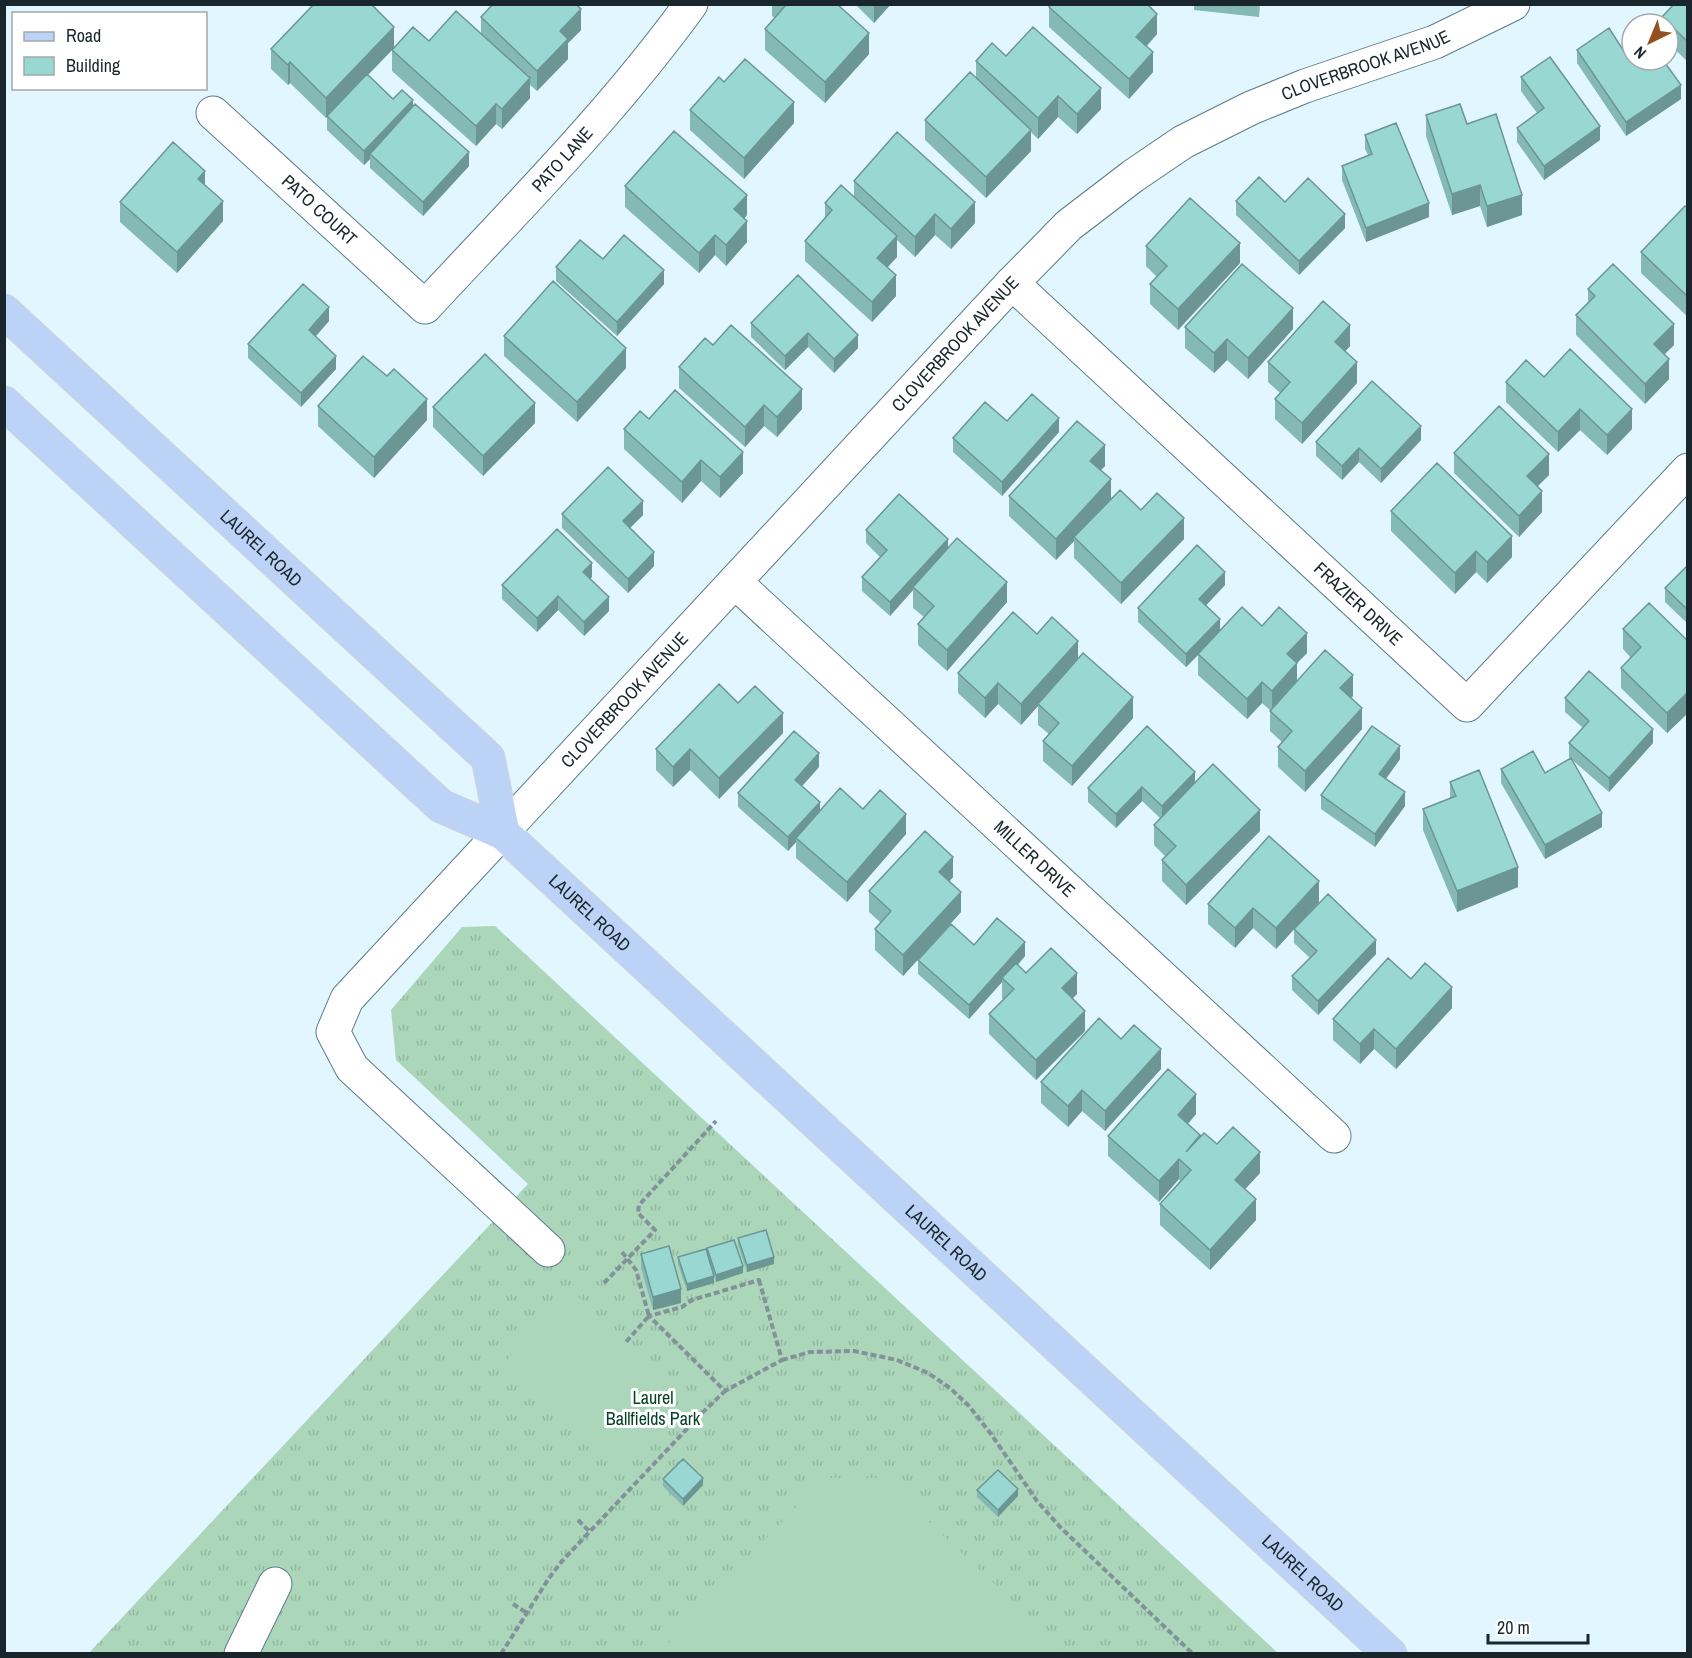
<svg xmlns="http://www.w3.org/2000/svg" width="1692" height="1658" viewBox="0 0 1692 1658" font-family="'Archivo Narrow',sans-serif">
<defs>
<pattern id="grass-tufts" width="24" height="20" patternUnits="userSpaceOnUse" patternTransform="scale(1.5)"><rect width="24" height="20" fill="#abd6ba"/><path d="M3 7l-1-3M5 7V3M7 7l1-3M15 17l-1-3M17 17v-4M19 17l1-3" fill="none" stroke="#93b8a0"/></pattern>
</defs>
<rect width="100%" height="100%" fill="#e1f6fe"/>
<path fill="url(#grass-tufts)" d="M495,926L1278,1653L88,1654L528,1184L396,1060L391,1010L462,927Z"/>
<path fill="#abd6ba" d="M572,1291L680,1395L612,1466L504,1363Z
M823,1478H883L1067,1653H659Z"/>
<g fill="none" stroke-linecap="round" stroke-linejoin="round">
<g stroke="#5c7c89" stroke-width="35">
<g id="minor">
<path id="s1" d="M213,113L425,307C516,209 612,113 691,4"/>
<path id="s2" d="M1012,283L1467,705L1688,470"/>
<path id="s3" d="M735,582L1334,1136"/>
<path id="s4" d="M548,1250L352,1068L333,1032L347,999L1012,283L1069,225L1133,176L1183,142L1251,108L1305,86L1435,42L1513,4"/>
<path d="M241,1654L275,1584"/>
</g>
</g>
<g stroke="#d1d4d5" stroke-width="35">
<g id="major">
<path id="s5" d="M4,311L488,758L503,833"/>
<path id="s6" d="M4,403L441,806L503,833L1390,1654"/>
</g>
</g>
<path stroke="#819299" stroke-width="4" stroke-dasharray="6 3" stroke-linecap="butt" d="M622,1252L636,1270L649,1316L625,1343
M759,1280L782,1360L725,1391L649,1316L682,1307L692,1300Z
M604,1283L655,1230L638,1213L639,1205L716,1121
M782,1360L810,1352L854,1351L897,1360L928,1373L950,1388L969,1406L991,1434L1037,1501L1061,1528L1193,1654
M578,1520L590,1532
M513,1604L527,1613
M501,1654L549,1578L562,1561L701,1414L725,1391"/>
<use href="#minor" stroke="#fff" stroke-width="33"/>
<use href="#major" stroke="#bcd3f7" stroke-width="33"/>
</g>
<path fill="#84b9b5" d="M772,4H837L869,54L825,103L765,50V29L775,18L772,16Z
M855,4H891L874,23Z
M1194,4H1260L1259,17L1194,10Z
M1669,4H1688V62L1668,43V24H1662V17L1672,7Z
M1049,7L1157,34L1147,46L1153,72L1129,99L1049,27Z
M481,17L581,30L568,43V59L537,91L530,85V98L502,129L496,124L476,146L392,71V50L368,75L393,99L413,107L469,166L423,216L370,168V159L364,165L327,130V117L326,118L290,83L288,85L271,69V49L394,47L429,41L481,33Z
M1577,50L1630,61L1681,99L1626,136L1577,63Z
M1006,56L1101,109L1077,134L1058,117L1038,139L1031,132V151L986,198L925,140V120L976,77V61Z
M1521,77L1600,140L1544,180L1517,142V128L1537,113L1521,91Z
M724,82L794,123L744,179L690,130V110Z
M1426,115L1467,124L1522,215L1487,227L1480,206L1452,215L1426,136Z
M1365,135L1429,217L1366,242L1342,180V166L1368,155L1365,149Z
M854,181L975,223L951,249L935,235L915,257L897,240V257L887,267L896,296L872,322L805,261V241L825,218V203L854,197Z
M625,186L747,215L744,218L747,242L726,266L715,255L699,273L625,207Z
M1236,201L1285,202L1345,228L1299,275L1236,215Z
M120,202L223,221L177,273L120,222Z
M1688,208V317L1641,273V252Z
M1146,246L1240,263L1178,330L1150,304V284L1157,277L1146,266Z
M603,259L664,284L617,336L556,281V267Z
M1588,289L1674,345L1665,354L1669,379L1645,404L1576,335V315L1588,302Z
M329,321L315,337L336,369L301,407L248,358V344Z
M751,323L858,335V348L834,373L808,347L785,370L751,337Z
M1185,327L1293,329L1248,379L1227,360L1214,373L1185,348Z
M504,336L626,368L577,422L504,356Z
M713,345L802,409L777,437L764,426L745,447L679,388V367Z
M1350,346L1345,351L1357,383L1302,444L1275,419V399L1280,393L1268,382V362Z
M1544,377L1632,429L1607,455L1580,430L1558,452L1506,402V382Z
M318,406L427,420L374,478L318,426Z
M433,407L535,423L483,476L433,427Z
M649,419L743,473L720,498L701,481L682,503L624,449V429Z
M1007,421L1059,432L1002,496L953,452V438Z
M1421,440L1381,483L1359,462L1342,480L1316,456V442Z
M1454,453L1549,475L1537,486L1542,512L1519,537L1454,473Z
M1105,466L1101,470L1111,499L1141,510L1184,539L1121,604L1074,558V541L1056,560L1009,516V496Z
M1391,511L1512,557L1487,583L1476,572L1455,594L1391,531Z
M562,514L643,515L630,528L654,566L628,593L562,528Z
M866,530L948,548L1007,602L947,671L918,645V624L924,617L913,608V590L890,616L862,591V577L880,557L866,543Z
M1688,565V624L1665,602V588Z
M592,577L590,579L609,611L584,636L558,610L537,632L502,599V585Z
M1225,585L1205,606L1220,631L1262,626L1307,653L1297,663V680L1353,696L1351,698L1362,729L1305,792L1278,767V747L1282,742L1270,731V710L1262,703L1247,719L1198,675V655L1186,667L1138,622V608Z
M1623,629L1688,641V713L1667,733L1621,688V668L1631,658L1623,649Z
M1037,634L1078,659L1133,718L1072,786L1043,761V741L1049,734L1038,725V706L1021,725L998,704L985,718L958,693V673Z
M1565,698L1653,743L1609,792L1569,757V743L1583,728L1565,712Z
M738,703L783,733L719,799L690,770L673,787L656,770V749Z
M1400,759L1386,779L1405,806L1375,847L1321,809V795Z
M819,767L802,786L820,810L863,809L906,834L847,902L796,858V842L788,851L738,807V793Z
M1501,769L1545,773L1602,827L1545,859L1501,783Z
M1195,782L1260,831L1186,905L1162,881V860L1166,857L1154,845V825L1160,818L1142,801L1116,828L1088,802V788Z
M1450,782L1518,887L1457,912L1423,830V809L1450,799Z
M953,877L950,881L961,912L903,976L875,950V929L881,923L869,912V891Z
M1319,902L1276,949L1253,928L1235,948L1208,924V904Z
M1294,929L1376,954L1318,1015L1292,990V976L1310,958L1294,943Z
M974,945L1025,956L1018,965L1026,973L1077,994L1072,998L1085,1031L1036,1080L989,1034V1014L1003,1000L1002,998V982L969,1019L918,974V960Z
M1411,979L1452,1008L1396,1069L1374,1049L1360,1064L1333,1040V1019Z
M1121,1039L1161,1069L1105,1131L1082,1111L1068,1127L1041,1103V1082Z
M1196,1114L1188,1124L1200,1137L1217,1144L1260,1173L1245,1189L1256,1220L1210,1270L1160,1225V1204L1180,1181L1179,1179L1159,1202L1108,1156V1136Z
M738,1238L774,1264L747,1272L738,1245Z
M707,1248L743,1273L716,1282L710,1264L714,1283L687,1291L678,1264V1257L707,1254Z
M641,1254L681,1303L653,1310L641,1268Z
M663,1479L703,1485L683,1506L663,1486Z
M977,1490L1018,1496L998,1517L977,1497Z"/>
<path fill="#6b9694" d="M874,4H891L874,23Z
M581,9V30L568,43V59L537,91V71L560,31Z
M1157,14V34L1136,57V37Z
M394,27V48L326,118V98Z
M869,33V54L825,103V82Z
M1153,52V72L1129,99V79Z
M290,62V83L288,85V65Z
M530,78V98L502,129V109Z
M1681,85V99L1626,136V122Z
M1101,88V109L1077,134V114Z
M1058,96V117L1038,139V118Z
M413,100V114L370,154V159L364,165V151Z
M794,102V123L744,179V158Z
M496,104V124L476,146V126Z
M1600,126V140L1544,180V166Z
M1031,130V151L986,198V177Z
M469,152V166L423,216V202Z
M205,171V192L198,179Z
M1480,185V206L1452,215V194Z
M747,195V215L734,230V209Z
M1522,195V215L1487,227V206Z
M223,201V221L177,273V252Z
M975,202V223L951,249V229Z
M1429,203V217L1366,242V228Z
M935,214V235L915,257V237Z
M1345,214V228L1299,275V261Z
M747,221V242L726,266V245Z
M715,235V255L699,273V253Z
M897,236V257L877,279V258Z
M1240,243V263L1178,330V309Z
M664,270V284L617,336V322Z
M896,275V296L872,322V302Z
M329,307V321L309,344V330Z
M1293,308V329L1248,379V358Z
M1674,324V345L1654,364V344Z
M1350,325V346L1335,363V342Z
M808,333V347L785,370V356Z
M858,335V348L834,373V359Z
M1227,339V360L1214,373V353Z
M626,348V368L577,422V402Z
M336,356V369L301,407V393Z
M1669,359V379L1645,404V384Z
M1357,362V383L1302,444V423Z
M802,389V409L777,437V417Z
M427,399V420L374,478V457Z
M535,403V423L483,476V456Z
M764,405V426L745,447V427Z
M1580,409V430L1558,452V432Z
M1632,409V429L1607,455V435Z
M1059,418V432L1002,496V482Z
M1421,426V440L1381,483V469Z
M1105,445V466L1090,481V461Z
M1359,448V462L1342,480V466Z
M743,452V473L720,498V477Z
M1549,454V475L1527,497V476Z
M701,460V481L682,503V482Z
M1111,479V499L1074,537V541L1056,560V539Z
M1542,491V512L1519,537V516Z
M643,501V515L623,535V521Z
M1184,518V539L1121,604V583Z
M1512,536V557L1487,583V562Z
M948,539V552L913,587V590L890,616V602Z
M1476,551V572L1455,594V573Z
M654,552V566L628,593V579Z
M592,563V577L583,586V572Z
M1225,572V585L1199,613V599Z
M1007,582V602L947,671V650Z
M558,596V610L537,632V618Z
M609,597V611L584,636V622Z
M1220,619V633L1186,667V654Z
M1307,633V653L1297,663V683L1272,712V691L1287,654Z
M1078,641V661L1038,704V706L1021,725V704Z
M1353,675V696L1340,709V688Z
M1262,682V703L1247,719V699Z
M998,683V704L985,718V698Z
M1688,692V713L1667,733V713Z
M1133,697V718L1072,786V766Z
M1362,708V729L1305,792V771Z
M783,713V733L719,799V778Z
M1653,729V743L1609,792V778Z
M1400,746V759L1379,788V774Z
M690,749V770L673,787V767Z
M819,753V767L795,794V780Z
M1195,772V786L1162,820V806Z
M1142,787V801L1116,828V814Z
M1405,792V806L1375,847V834Z
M820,802V816L796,838V842L788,851V837Z
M1260,810V831L1186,905V885Z
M1602,813V827L1545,859V845Z
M906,814V834L847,902V882Z
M953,857V877L939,892V872Z
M1518,867V887L1457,912V891Z
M1319,881V902L1276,949V928Z
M961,892V912L903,976V955Z
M1253,908V928L1235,948V928Z
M1376,940V954L1318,1015V1001Z
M1025,942V956L1004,980L1002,978V982L969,1019V1005Z
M1077,973V994L1062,1009V988Z
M1452,987V1008L1396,1069V1049Z
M1085,1011V1031L1036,1080V1060Z
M1374,1029V1049L1360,1064V1044Z
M1161,1049V1069L1105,1131V1111Z
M1082,1090V1111L1068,1127V1106Z
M1196,1094V1114L1178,1135V1115Z
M1260,1152V1173L1235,1200V1180Z
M1179,1159V1179L1159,1202V1181Z
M1256,1199V1220L1210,1270V1250Z
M774,1257V1264L747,1272V1265Z
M743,1266V1273L716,1282V1275Z
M714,1276V1283L687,1291V1284Z
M681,1289V1303L653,1310V1297Z
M703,1478V1485L683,1506V1499Z
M1018,1489V1496L998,1517V1510Z"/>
<path fill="#99d7d3" stroke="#6b9694" stroke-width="1.5" d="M314,4H371L394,27L326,98L290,62L288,65L271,49Z
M493,4H576L581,9L560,31L568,39L537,71L481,17Z
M783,4H837L869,33L825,82L765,29L785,6Z
M1051,4H1147L1157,14L1136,37L1153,52L1129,79L1049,7Z
M1674,4H1688V42L1662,17Z
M456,11L530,78L502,109L496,104L476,126L392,50L413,27L429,41Z
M1033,27L1101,88L1077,114L1058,96L1038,118L976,61L992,43L1006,56Z
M1609,28L1630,61L1632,60H1663L1681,85L1626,122L1577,50Z
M1550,57L1600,126L1544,166L1517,128L1544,108L1521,77Z
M745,59L794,102L744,158L690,110L719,77L724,82Z
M970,72L1031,130L986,177L925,120Z
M367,74L393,99L402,90L413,100L364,151L327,116Z
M415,104L469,152L423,202L370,154Z
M1460,104L1467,124L1496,114L1522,195L1487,206L1480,185L1452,194L1426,115Z
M1396,123L1429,203L1366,228L1342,166L1372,154L1365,135Z
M674,131L747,195L734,209L747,221L726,245L715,235L699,253L625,186Z
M897,132L975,202L951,229L935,214L915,237L854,181Z
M173,142L205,171L198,179L223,201L177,252L120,202Z
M1259,177L1285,202L1308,178L1345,214L1299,261L1236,201Z
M841,185L897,236L877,258L896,275L872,302L805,241L832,210L825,203Z
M1190,198L1240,243L1178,309L1150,284L1167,266L1146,246Z
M1685,206L1688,208V297L1641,252Z
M624,235L664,270L617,322L556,267L580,240L603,259Z
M1242,264L1293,308L1248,358L1227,339L1214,353L1185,327Z
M1613,264L1674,324L1654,344L1669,359L1645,384L1576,315L1595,296L1588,289Z
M798,275L858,335L834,359L808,333L785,356L751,323Z
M553,281L626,348L577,402L504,336Z
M303,284L329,307L309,330L336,356L301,393L248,344Z
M1323,301L1350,325L1335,342L1357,362L1302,423L1275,399L1290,382L1268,362Z
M731,325L802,389L777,417L764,405L745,427L679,367L705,338L713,345Z
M1570,349L1632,409L1607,435L1580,409L1558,432L1506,382L1526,360L1544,377Z
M485,354L535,403L483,456L433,407Z
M363,356L387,376L394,369L427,399L374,457L318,406Z
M1372,381L1421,426L1381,469L1359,448L1342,466L1316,442Z
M675,390L743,452L720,477L701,460L682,482L624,429L640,411L649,419Z
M1032,394L1059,418L1002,482L953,438L985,402L1007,421Z
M1499,406L1549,454L1527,476L1542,491L1519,516L1454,453Z
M1077,421L1105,445L1090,461L1111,479L1056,539L1009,496Z
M1437,463L1512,536L1487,562L1476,551L1455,573L1391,511Z
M608,467L643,501L623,521L654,552L628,579L562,514Z
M1120,490L1141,510L1157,493L1184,518L1121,583L1074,537Z
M899,494L948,539L890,602L862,577L887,550L866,530Z
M557,529L592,563L583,572L609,597L584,622L558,596L537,618L502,585Z
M957,538L1007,582L947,650L918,624L934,606L913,587Z
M1197,545L1225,572L1199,599L1220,619L1186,654L1138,608Z
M1688,565V610L1665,588Z
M1649,603L1688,641V692L1667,713L1621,668L1641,647L1623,629Z
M1242,607L1262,626L1279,607L1307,633L1287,654L1297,663L1272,691L1262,682L1247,699L1198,654Z
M1013,612L1037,634L1052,617L1078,641L1021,704L998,683L985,698L958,673Z
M1325,650L1353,675L1340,688L1362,708L1305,771L1278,747L1292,731L1270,711Z
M1083,653L1133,697L1072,766L1043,741L1059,723L1038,704Z
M1589,671L1653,729L1609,778L1569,743L1589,721L1565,698Z
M719,684L738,703L755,686L783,713L719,778L690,749L673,767L656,749Z
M1147,726L1195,772L1162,806L1142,787L1116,814L1088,788Z
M1372,726L1400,746L1379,774L1405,792L1375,834L1321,795Z
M794,731L819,753L795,780L820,802L788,837L738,793Z
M1533,751L1545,773L1571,758L1602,813L1545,845L1501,769Z
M1213,764L1260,810L1186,885L1162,860L1176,846L1154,825Z
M1479,770L1518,867L1457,891L1423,809L1456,796L1450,782Z
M840,788L863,809L880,790L906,814L847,882L796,838Z
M925,831L953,857L939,872L961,892L903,955L875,929L891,911L869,891Z
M1269,836L1319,881L1276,928L1253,908L1235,928L1208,904Z
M1328,894L1376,940L1318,1001L1292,976L1317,951L1294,929Z
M997,918L1025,942L969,1005L918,960L951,924L974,945Z
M1051,948L1077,973L1062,988L1085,1011L1036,1060L989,1014L1014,989L1002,978L1016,963L1026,973Z
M1388,958L1411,979L1425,963L1452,987L1396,1049L1374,1029L1360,1044L1333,1019Z
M1099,1018L1121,1039L1134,1025L1161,1049L1105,1111L1082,1090L1068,1106L1041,1082Z
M1168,1069L1196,1094L1178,1115L1200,1135L1186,1152L1204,1133L1217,1144L1233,1127L1260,1152L1235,1180L1256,1199L1210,1250L1160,1204L1191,1170L1179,1159L1159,1181L1108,1136Z
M766,1230L774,1257L747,1265L738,1238Z
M734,1240L743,1266L716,1275L707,1248Z
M669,1246L681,1289L653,1297L641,1254Z
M706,1249L714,1276L687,1284L678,1257Z
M683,1459L703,1478L683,1499L663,1479Z
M998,1470L1018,1489L998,1510L977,1490Z"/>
<g text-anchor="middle" stroke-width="6" stroke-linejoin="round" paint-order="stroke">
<g font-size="18" fill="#19272c" stroke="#fff">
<text dy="6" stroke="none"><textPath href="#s4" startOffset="1742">CLOVERBROOK AVENUE</textPath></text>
<text dy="6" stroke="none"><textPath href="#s1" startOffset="489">PATO LANE</textPath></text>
<text dy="6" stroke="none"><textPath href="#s1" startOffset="144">PATO COURT</textPath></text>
<text dy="6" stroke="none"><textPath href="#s4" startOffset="1238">CLOVERBROOK AVENUE</textPath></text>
<text dy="6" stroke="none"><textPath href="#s5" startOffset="350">LAUREL ROAD</textPath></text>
<text dy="6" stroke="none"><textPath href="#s2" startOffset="472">FRAZIER DRIVE</textPath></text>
<text dy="6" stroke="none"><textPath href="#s4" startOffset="752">CLOVERBROOK AVENUE</textPath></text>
<text dy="6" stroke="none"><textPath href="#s3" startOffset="408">MILLER DRIVE</textPath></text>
<text dy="6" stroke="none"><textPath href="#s6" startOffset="780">LAUREL ROAD</textPath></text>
<text dy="6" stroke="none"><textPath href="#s6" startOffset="1266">LAUREL ROAD</textPath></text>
<text dy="6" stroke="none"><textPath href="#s6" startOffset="1752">LAUREL ROAD</textPath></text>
</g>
<g font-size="18" fill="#064125" stroke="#fff">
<text x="653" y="1404">Laurel<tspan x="653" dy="21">Ballfields Park</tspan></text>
</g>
</g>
<rect width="1692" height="1658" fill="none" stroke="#19272c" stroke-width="12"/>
<rect x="12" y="12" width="195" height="78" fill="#ffffff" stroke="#a3a9ab" stroke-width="1.5"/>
<rect x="24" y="32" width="30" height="9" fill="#bcd3f7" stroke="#a3a9ab" stroke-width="1.5"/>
<text x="66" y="42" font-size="18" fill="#19272c">Road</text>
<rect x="24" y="57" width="30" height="18" fill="#99d7d3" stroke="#a3a9ab" stroke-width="1.5"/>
<text x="66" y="72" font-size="18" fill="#19272c">Building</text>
<g transform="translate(1650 42) rotate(223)"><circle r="28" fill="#ffffff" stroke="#a3a9ab" stroke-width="1.5"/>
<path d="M0-4.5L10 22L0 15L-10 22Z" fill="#93511f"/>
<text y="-9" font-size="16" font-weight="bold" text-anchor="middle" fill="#19272c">N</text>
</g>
<path d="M1488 1634v9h100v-9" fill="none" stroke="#19272c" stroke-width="3"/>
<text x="1497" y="1634" font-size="18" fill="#19272c" stroke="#ffffff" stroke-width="4.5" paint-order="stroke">20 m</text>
</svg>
